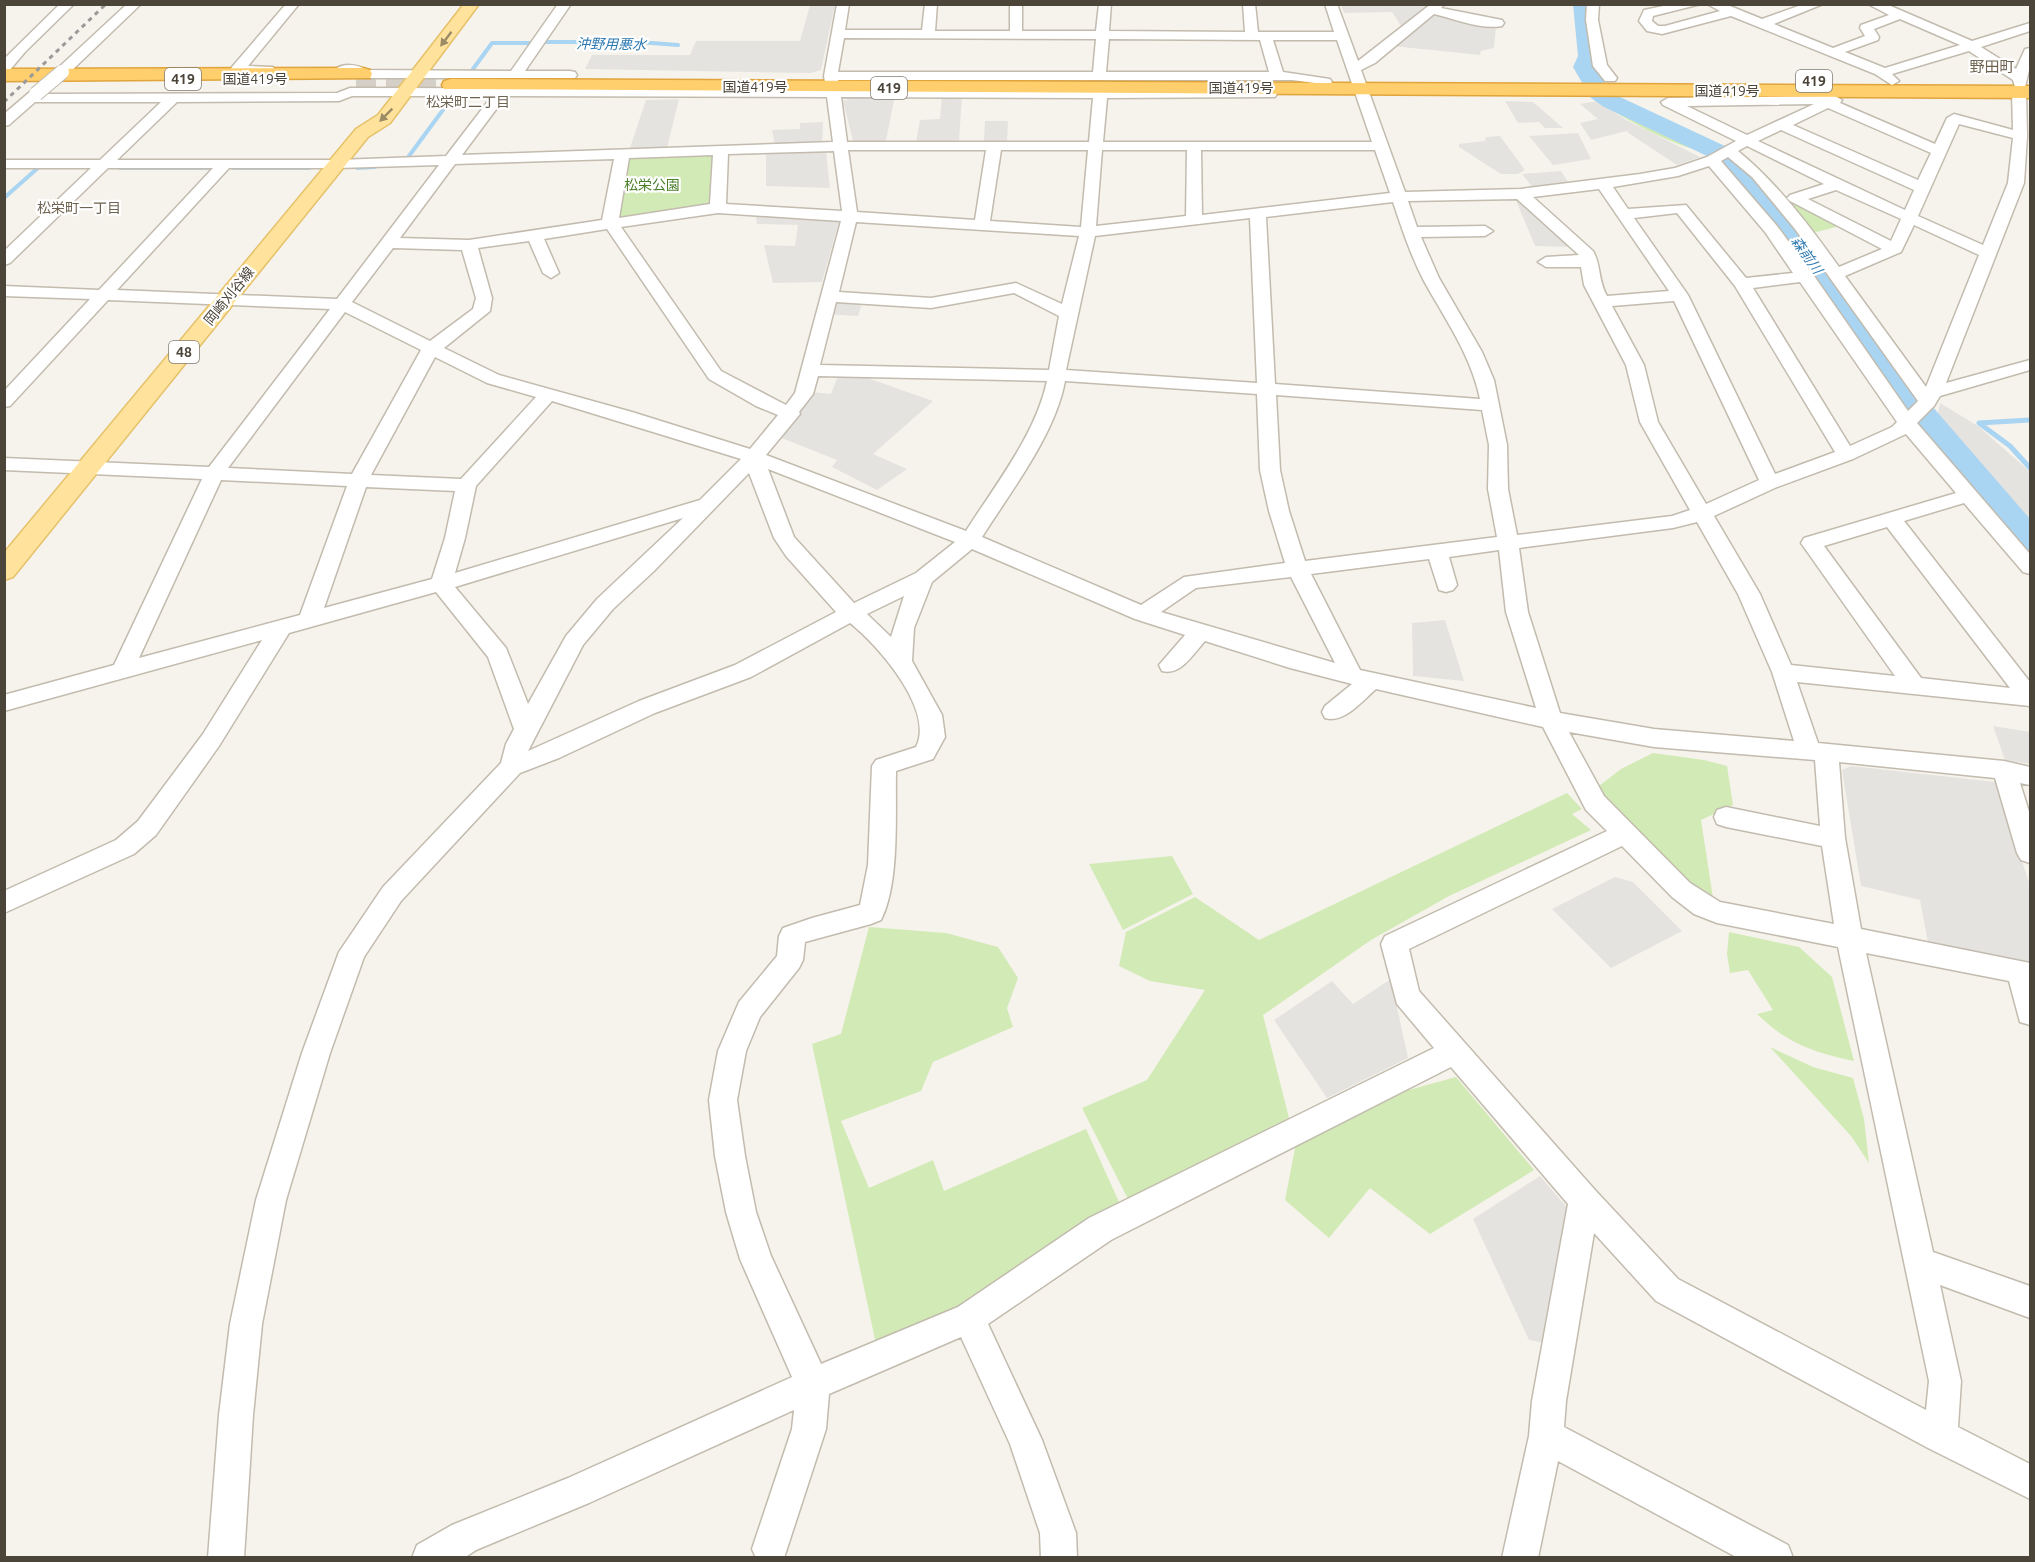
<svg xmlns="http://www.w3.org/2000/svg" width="2035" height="1562" viewBox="0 0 2035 1562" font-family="Ubuntu,'Noto Sans JP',sans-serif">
<rect width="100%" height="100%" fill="#f6f3ec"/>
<path fill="#d2eab5" d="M1594,98L1608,101L1705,148V152C1665,143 1628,121 1594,98Z
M714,154L710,205L618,219L626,157Z
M1781,201H1791L1840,226L1809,234Z
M1653,753L1704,760L1727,766L1733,805L1701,820L1713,898L1688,884L1595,789L1621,769Z
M1567,793L1582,809L1572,814L1591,830L1449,896L1371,940L1263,1015L1290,1122L1129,1201L1082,1108L1147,1080L1205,990L1150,981L1119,966L1126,932L1195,897L1259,940Z
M1172,856L1193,894L1123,930L1089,864Z
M869,927L946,933L998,947L1018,978L1007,1008L1013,1027L933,1062L921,1091L841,1121L869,1188L933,1160L944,1191L1086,1129L1119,1202L964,1304L876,1344L812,1044L841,1034Z
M1729,932L1799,947L1832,977L1854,1061C1813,1052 1788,1044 1757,1014L1773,1010L1748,970L1730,973L1727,954Z
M1770,1047L1813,1067L1853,1078L1864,1119L1869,1163L1851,1136Z
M1456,1077L1534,1170L1430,1234L1370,1188L1329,1238L1285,1200L1296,1143L1405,1091Z"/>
<path fill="#e5e3e0" d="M810,5H835L821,70L811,73L585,69L592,55H690L696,41H800Z
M1341,5H1433L1403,29L1392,12L1344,13Z
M1433,12L1496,25L1494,48L1481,51L1480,55L1392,46Z
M942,94L962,95L959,141L916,142L920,120L940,119Z
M895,95L886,141H853L843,101L852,98Z
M679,99L667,148H630L646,100Z
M1505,101L1533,102L1563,128H1545L1539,122L1518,123Z
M1598,101L1626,120L1700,157L1677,165L1627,132L1631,130L1591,140L1580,123L1598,119L1580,104Z
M985,121H1008L1007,141H984Z
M823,122L822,145L775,146L772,130L800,129V123Z
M1578,133L1591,159L1553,165L1529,136Z
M1500,136L1525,170L1518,174H1501L1459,147V144L1485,141L1486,137Z
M826,151L830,188L766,186V153Z
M1561,171L1570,185L1533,188L1522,174Z
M1515,198H1520L1572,247L1535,246Z
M755,212L840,218L822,282L773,283L764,245L795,246L798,225L757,224Z
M828,298L863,300L858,316L824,314Z
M856,374L933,401L873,454L907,469L877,490L832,467L837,460L779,437L812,392L831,394L838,376Z
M1940,403L1978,426L2030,472V521L1938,413Z
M1445,620L1464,681L1413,676L1412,623Z
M1993,726L2030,732V764L2005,760Z
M1851,766L1995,782L2030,885V965L1928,943L1920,900L1861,886L1842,770Z
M1615,877L1633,882L1682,931L1611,968L1552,909Z
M1391,979L1408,1058L1327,1098L1274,1020L1332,981L1353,1004Z
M1540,1176L1570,1211L1546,1343L1529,1340L1473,1219Z"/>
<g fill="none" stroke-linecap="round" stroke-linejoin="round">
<path stroke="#a9d4f2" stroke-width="4" d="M544,42H638L678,45
M473,69L492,43H531
M409,156L451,99
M120,168H213
M233,168H309
M357,168L375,167
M4,198L39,167H46"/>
<path stroke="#a9d4f2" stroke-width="5" d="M2030,420L1979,423L2010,446L2030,468"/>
<path fill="#a9d4f2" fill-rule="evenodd" d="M1573,4H1594L1600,56L1595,67L1608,89L1620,97L1727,147L1752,169L1796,221L1919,391L2030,519V551L2018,548L1897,405L1778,233L1734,179L1709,157L1604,107L1591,98L1573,67L1578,56Z"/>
<path stroke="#d4d0c8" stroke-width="20" stroke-dasharray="20 10" stroke-linecap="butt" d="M356,86L451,85"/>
<g stroke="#c2bbae" stroke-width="3">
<path id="minor" d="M60,4H74L25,52L9,71L4,72V59Z
M127,4H141L67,75H57L55,72L57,69Z
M286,4H299L248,66L273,67L275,70L273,73H232L230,70L232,67Z
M558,4H571L525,71H570L575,72L577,75L575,78H363L354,74L336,73L334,70C342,63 358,64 366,70L511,71Z
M837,4H849L845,30H922L925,4H937L935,31H1010V4H1022V31H1096L1099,4H1111L1109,31L1245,32L1243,4H1255L1258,32H1334L1325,4H1337L1358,61L1431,4H1445L1441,8L1502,20L1504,23L1502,26C1481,30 1455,19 1434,14L1375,63L1361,70L1405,192L1521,189L1640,174L1675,168L1707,157L1736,141L1663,105L1661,102L1668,98L1835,96L1842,100L1840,103L1935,144L1947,118L1954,114L2013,130L2012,92L2019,88L2024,89L2026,92L2027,136L2024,183L1946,383L2030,360V370L1940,396L1934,406L1917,423L2030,554V574L2023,572L1964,503L1904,521L2030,682V706L1797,682L1818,743L2004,761L2030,767V785L2020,783L2030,815V863L2021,860L2017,853L1995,778L1839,762L1845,838L1861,929L2030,963V1025L2020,1022L2009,981L1866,953L1933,1252L2030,1286V1318L1940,1285L1961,1381L1958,1427L2030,1464V1499L1928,1448L1656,1301L1594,1233L1566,1401L1564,1427L1788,1545L1793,1558H1738L1558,1461L1538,1558H1502L1529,1436L1532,1401L1568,1204L1451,1067L1111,1240L988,1324L1042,1440L1076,1533L1077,1558H1041L1040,1533L1010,1444L961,1337L829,1394L826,1429L784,1558H756L752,1549L792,1429L794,1410L589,1503L476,1550L464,1558H412L417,1545L452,1525L568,1478L792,1377L740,1259L726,1212L715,1156L709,1100L718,1051L739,1002L777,956L779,936L783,928L812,918L860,905L868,865L872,766L876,760L916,747C935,710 878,645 850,623L751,677L655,713L559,758L520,773L401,901L364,957L330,1053L286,1200L262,1324L253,1415L244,1558H208L219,1415L230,1324L256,1200L302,1053L339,952L383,887L501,763L506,744L514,729L488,657L436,592L289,633L219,746L156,835L134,854L4,913V891L116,840L138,821L203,734L262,640L4,711V695L114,665L202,479L4,470V458L209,467L330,309L108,300L10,406L4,407V391L90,299L4,296V286L99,290L213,168H108L10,263L4,265V251L91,168H4V160H100L161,102H35L9,125L4,126V114L31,91L36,90L43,94L337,93L350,88L826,89L824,76ZM844,38L1096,39L1093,72H838ZM1109,39L1260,40L1269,72H1106ZM1273,40H1337L1372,142H1103L1107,98L1275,97L1277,94L1275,91L1270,90L840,89L838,80H1292L1330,85L1332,82L1330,79L1283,72ZM352,96H492L446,156L338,160H117L177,102L339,101ZM506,96L827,97L833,142L462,155ZM841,97L1093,98L1089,142H847ZM1814,104L1747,135L1687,106ZM1828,108L1931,153L1918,180L1793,125ZM1959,124L2013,138L2008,183L1983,245L1918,216ZM1781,130L1914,190L1905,210L1758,141ZM1747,146L1824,184L1790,195L1787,198L1790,201L1882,249L1839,267C1809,225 1778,184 1738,151ZM848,150H986L975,220L857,212ZM1001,150H1088L1081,227L990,221ZM1102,150H1187L1186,216L1096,226ZM1201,150H1375L1390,193L1202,215ZM834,151L842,211L726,204L728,154ZM713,155L710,204L619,218L629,158ZM1728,157L1752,177L1795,229L1918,401L1908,411L1812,273L1777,226L1721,161ZM614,159L602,220L469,240L400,238L455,164ZM439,165L337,299L117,290L229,168H338ZM1709,166L1765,232L1793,273L1746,278L1686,205L1628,209L1613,187L1678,176ZM1599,189L1669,291L1607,296C1598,281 1601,264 1593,251L1533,197ZM1836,190L1901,219L1891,241L1808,199ZM1517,199L1579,255L1546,257L1538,262L1546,267H1581L1584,285L1626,365L1640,422L1690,510L1672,516L1517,535L1508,489L1507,445L1494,380L1482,352L1439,278L1421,237L1485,236L1493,231L1485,226L1417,227L1408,201ZM1393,202C1402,229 1411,256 1424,281C1445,319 1471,355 1480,399L1275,384L1266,217ZM718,213L841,221L795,393L786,405L721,371L621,227ZM1677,213L1735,286L1835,452L1775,474L1688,295L1634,218ZM1250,218L1257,383L1066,370L1095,236ZM856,222L1079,236L1062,304L1016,283L931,298L839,292ZM1914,225L1979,255L1926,387L1845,276L1901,252ZM607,229L709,379L756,406L778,415L750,449L632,412L499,375L444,348L490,311L492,298L478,248L529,241L543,273L551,278L559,273L544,239ZM393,248L462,250L476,298L473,309L430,341L352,302ZM1800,282L1897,422L1892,427L1850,446L1753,288ZM1014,293L1059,316L1049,370L820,365L836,302L931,308ZM1674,301L1759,480L1706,504L1658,422L1644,365L1612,306ZM345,312L421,350L352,474L228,468ZM435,357L487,383L536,397L461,479L371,475ZM818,376L1047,381C1036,434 995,485 966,531L766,455L800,414L799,412L813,394ZM1065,381L1257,394L1260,470L1269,511L1285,563L1184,577L1141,605L982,537C1011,491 1055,435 1065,381ZM1276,395L1482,410L1489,445L1488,489L1497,537L1305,561L1289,511L1280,470ZM552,401L741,459L700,500L455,573L465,538L476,486ZM1906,434L1956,493L1804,538L1801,543L1895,676L1791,665L1760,594L1714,516L1777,487L1853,459ZM768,469L955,542L916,573L854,603L794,537ZM749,473L774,538L786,556L836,612L735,665L639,701L528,751L583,645L613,609L654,571ZM221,480L347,486L300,615L139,658ZM366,487L455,491L445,538L432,579L324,608ZM683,518L597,599L566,636L528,704L506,648L455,587ZM1697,522L1738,594L1772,672L1794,741L1654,729L1560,713L1528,612L1519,548L1673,528ZM1887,527L2010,688L1921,678L1824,546ZM972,549L1135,619L1185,635L1159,665L1162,671C1181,676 1193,654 1205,641L1290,668L1352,684L1325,706L1322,712L1325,718C1344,724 1362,701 1376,689L1543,727L1586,810L1607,831L1385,936L1381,944L1397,1004L1434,1048L1089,1218L958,1307L821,1364L771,1256L756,1212L745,1156L737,1100L746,1051L760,1017L799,968L803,960L805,942L871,924L881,920C900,883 895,813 896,771L933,759L945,737L942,715L912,661L914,628L932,582ZM1499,550L1506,612L1536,708L1360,670L1311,574L1429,559L1439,590L1446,592L1453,590L1457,585L1449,557ZM1291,577L1335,663L1161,612L1196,588ZM904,596L891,637L867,614ZM1569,732L1654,747L1815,760L1820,826L1726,807L1717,810L1714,817L1717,824L1726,827L1822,846L1834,924L1720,902L1690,883L1604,796ZM1622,846L1672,897L1694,914L1717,923L1838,947L1929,1381L1926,1410L1678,1279L1595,1190L1419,991L1409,949Z
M1587,4H1599L1598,20L1607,65L1617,78L1615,81H1605L1593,66L1586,20Z
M1673,4H1701L1653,16L1652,21L1658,26H1665L1720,11L1707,4H1725L1762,19L1804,4H1823L1774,24L1833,48L1865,36L1860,28L1861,25L1889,15L1868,4H1886L1972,41L2030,23V31L1981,47L2016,69L2025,49L2030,48V66L2025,87H2015L2013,80L1969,51L1892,74L1899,81L1892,85L1875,74L1731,16L1662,34L1647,31L1639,21L1644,10ZM1900,19L1960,45L1885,68L1845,52L1878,40L1879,37L1874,29Z"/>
</g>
<g stroke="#e6c16a" stroke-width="3">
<path id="major" d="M464,4H479L390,123L368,137L13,577L4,580V553L356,129L378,115Z"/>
</g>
<g stroke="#e0a43c" stroke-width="3">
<path id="highway" d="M363,68L370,70L372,74L370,78L4,81V69Z
M451,79L2030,86V98L444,89L442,85L444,81Z"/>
</g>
<use href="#minor" fill="#fff" fill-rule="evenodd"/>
<use href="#major" fill="#ffe39c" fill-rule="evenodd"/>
<use href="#highway" fill="#ffcf6e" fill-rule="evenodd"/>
<path stroke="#9a9a9a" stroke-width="3" stroke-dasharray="4.5 4.5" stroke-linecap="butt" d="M4,102L106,4"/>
<g stroke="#c2bbae" stroke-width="16" stroke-linecap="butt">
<path id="minor-bridge" d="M36,94L62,72"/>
</g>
<use href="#minor-bridge" stroke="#fff" stroke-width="14"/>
</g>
<defs><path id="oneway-solid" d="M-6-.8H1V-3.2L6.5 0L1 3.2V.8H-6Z" transform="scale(1.5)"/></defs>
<g fill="#9c8c66">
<use href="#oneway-solid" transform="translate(446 39) rotate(127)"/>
<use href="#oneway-solid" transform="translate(386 115) rotate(135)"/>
</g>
<g text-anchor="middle" stroke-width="4.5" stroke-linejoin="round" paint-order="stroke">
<g font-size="14" font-style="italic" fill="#2e7ab2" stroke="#fff">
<text transform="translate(611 44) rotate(1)" y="5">沖野用悪水</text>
<text transform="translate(1807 255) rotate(55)" y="5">森前川</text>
</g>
<g fill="#fff" stroke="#817c74" stroke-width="1.5">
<rect x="165" y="68" width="36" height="22" rx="4.5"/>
<rect x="1796" y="70" width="36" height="22" rx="4.5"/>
<rect x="871" y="77" width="36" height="22" rx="4.5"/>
<rect x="169" y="341" width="30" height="22" rx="4.5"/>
</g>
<g font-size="14" font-weight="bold" fill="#4b4439">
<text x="183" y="84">419</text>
<text x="1814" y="86">419</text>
<text x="889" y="93">419</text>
<text x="184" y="357">48</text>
</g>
<g font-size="14" fill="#4b4439" stroke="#fff">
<text x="255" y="84">国道419号</text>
<text x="755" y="92">国道419号</text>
<text x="1241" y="93">国道419号</text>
<text x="1727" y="96">国道419号</text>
<text transform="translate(229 296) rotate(-51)" y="5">岡崎刈谷線</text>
</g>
<g font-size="14" fill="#6e6250" stroke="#fff">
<text x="468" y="107">松栄町二丁目</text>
<text x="79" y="213">松栄町一丁目</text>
</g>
<g font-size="14" fill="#4a7f2a" stroke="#fff">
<text x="652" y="190">松栄公園</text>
</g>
<g font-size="15" fill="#6e6250" stroke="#fff">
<text x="1992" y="72">野田町</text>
</g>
</g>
<rect width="2035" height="1562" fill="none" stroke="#4b4439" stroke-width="12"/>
</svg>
